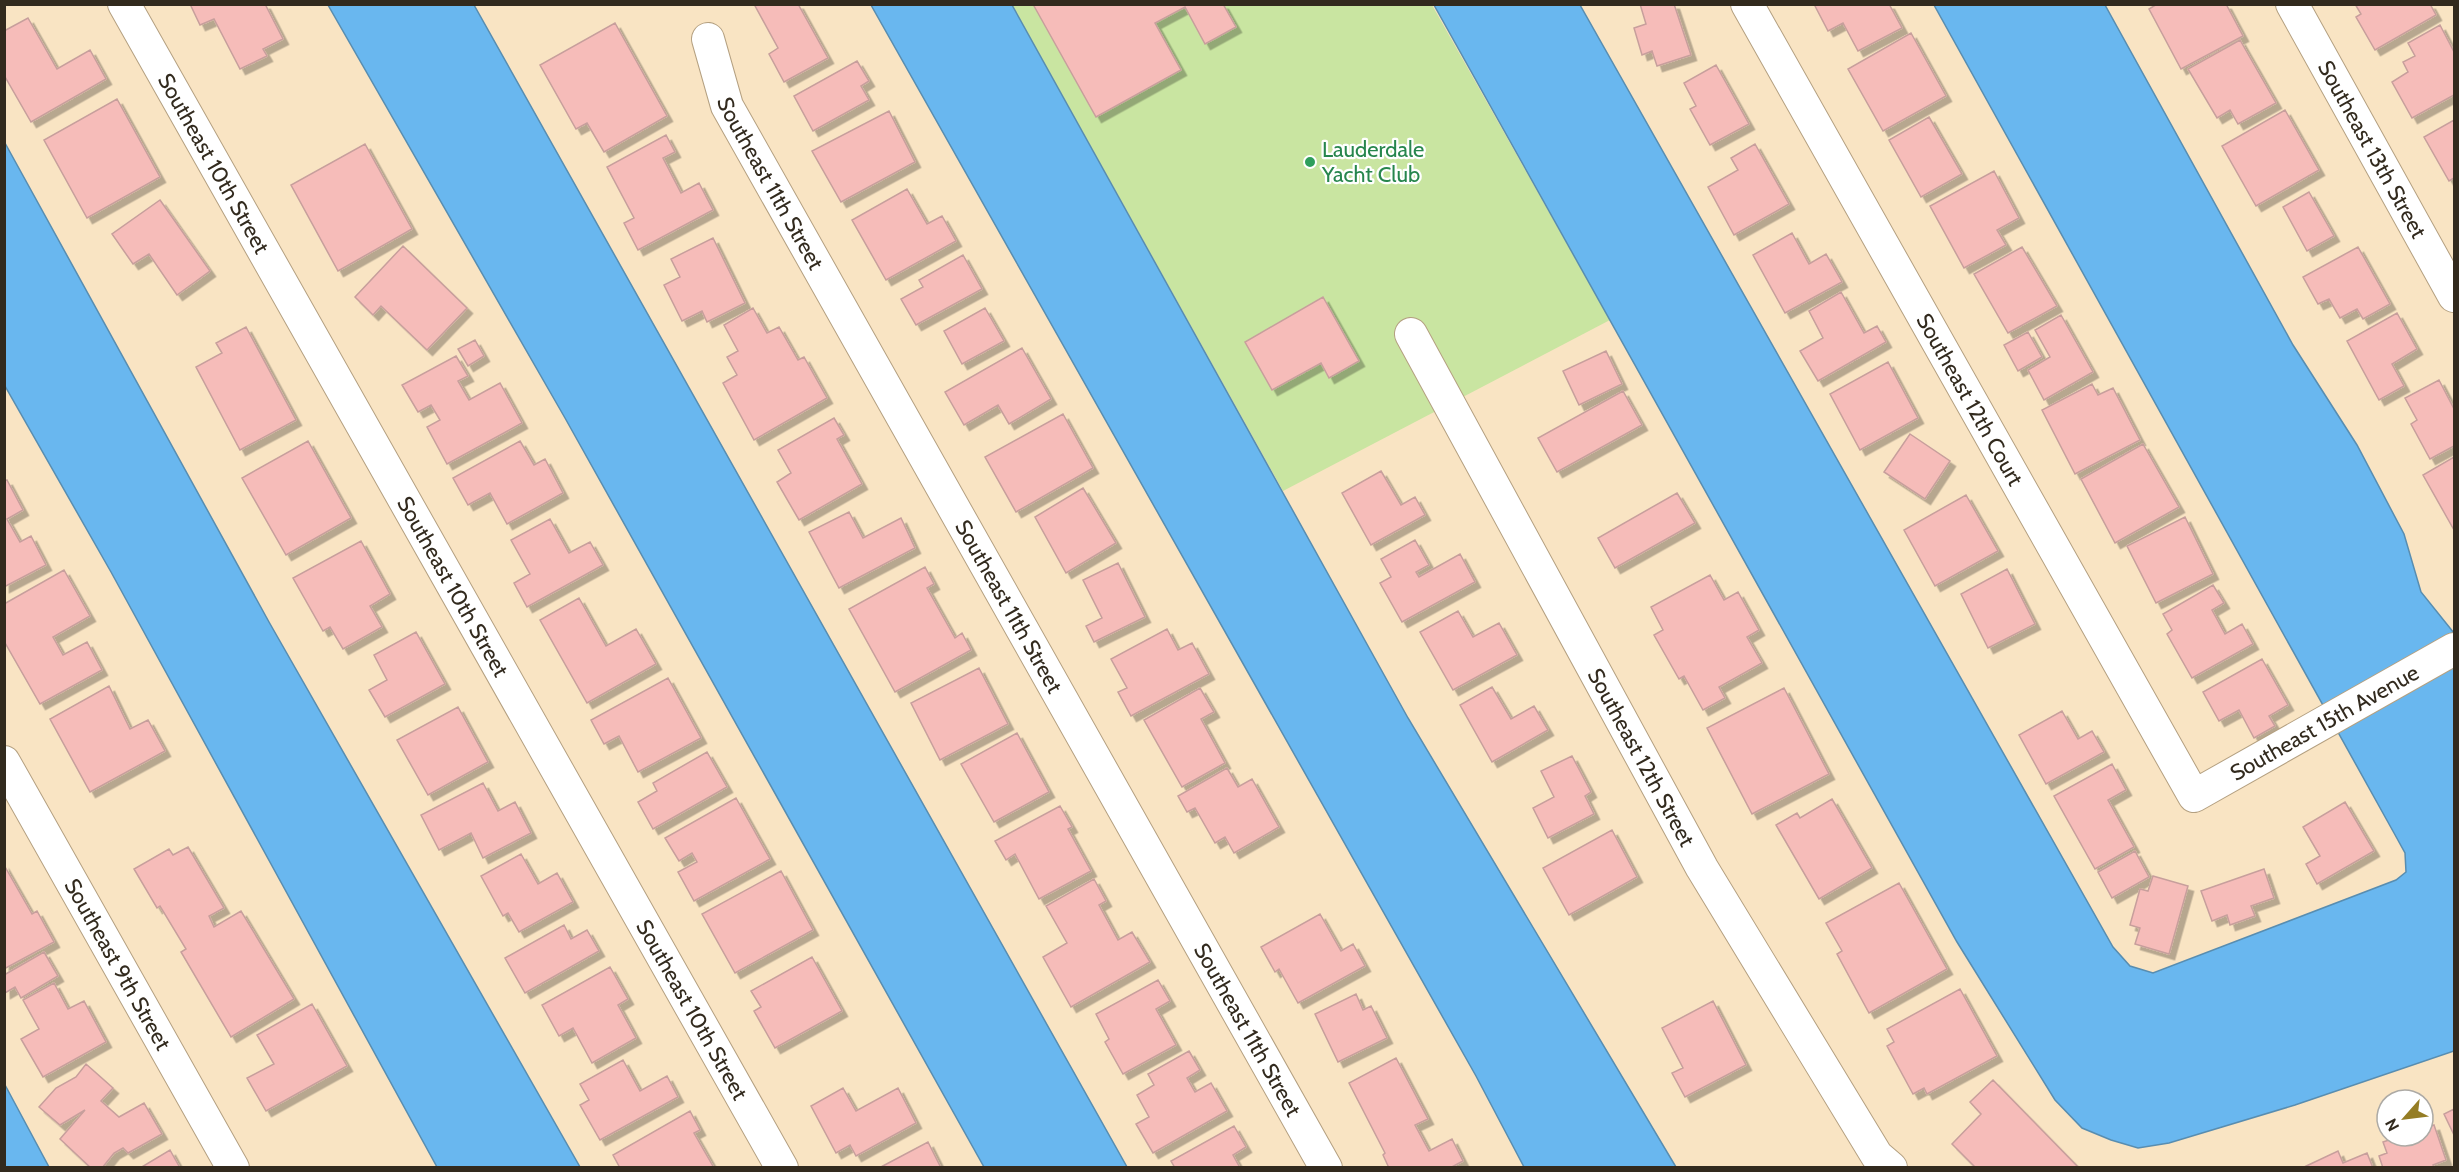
<svg xmlns="http://www.w3.org/2000/svg" width="2459" height="1172" viewBox="0 0 2459 1172" font-family="Cabin,sans-serif">
<defs>
<filter id="shadow"><feDropShadow dx="5.5" dy="5.5" stdDeviation="0" flood-color="#0004"/></filter>
</defs>
<rect width="100%" height="100%" fill="#f9e4c3"/>
<path fill="#c9e5a1" d="M1012,5H1432L1610,320L1283,491Z"/>
<path fill="#69b7ef" stroke="#588db0" stroke-width="1.5" d="M328,5H474L1127,1167H984L565,418Z
M871,5H1012L1408,718L1676,1167H1524L1476,1076Z
M1434,5H1580L2113,947L2130,966L2153,973L2396,880L2406,872L2405,853L2394,833L1934,5H2105L2293,345L2357,445L2404,534L2421,592L2454,633V1051L2295,1105L2169,1143L2138,1148L2111,1140L2082,1128L2055,1100L1957,942Z
M5,143L269,622L580,1167H437L111,572L5,386Z
M4,1083L49,1167H5Z"/>
<path fill="#f6bcb9" stroke="#c79f9c" stroke-width="1.5" filter="url(#shadow)" d="M190,4H265L283,39L263,49L267,56L240,69L214,19L200,25Z
M754,4H798L828,58L784,82L769,54L778,48Z
M1036,4H1223L1236,27L1205,44L1185,7L1155,23L1181,70L1096,117L1034,6Z
M1640,4H1674L1691,55L1657,66L1652,51L1642,55L1634,28L1646,24Z
M1814,4H1889L1902,28L1858,51L1843,23L1828,31Z
M2157,4H2226L2243,36L2181,69L2149,9Z
M2355,4H2430L2436,15L2375,50L2356,17L2361,14Z
M28,18L57,69L90,50L106,79L31,122L4,75V31Z
M615,23L667,116L604,152L587,123L576,129L540,65Z
M2440,25L2454,52V95L2412,118L2392,82L2408,72L2403,62L2415,56L2408,43Z
M1911,33L1946,96L1883,131L1848,69Z
M2240,40L2276,103L2238,124L2230,110L2217,118L2188,69Z
M857,61L869,81L861,86L869,100L813,131L794,96Z
M1716,65L1749,124L1710,145L1690,109L1696,106L1684,83Z
M117,99L160,177L87,218L44,140Z
M2285,110L2319,170L2256,206L2222,146Z
M889,111L915,162L841,202L812,151Z
M1929,117L1962,174L1921,197L1889,140Z
M2454,120V178L2449,181L2424,137Z
M666,135L675,152L663,158L681,193L699,183L713,210L638,250L624,223L634,218L607,167Z
M365,144L412,229L338,271L291,185Z
M1755,144L1789,204L1734,235L1708,187L1738,170L1731,158Z
M1994,171L2019,218L1997,230L2006,245L1964,268L1930,206Z
M907,189L927,224L942,216L956,241L886,280L852,220Z
M2309,192L2334,236L2307,251L2283,207Z
M160,200L210,271L177,295L149,254L133,264L112,234Z
M1792,233L1809,264L1826,254L1842,282L1785,313L1753,255Z
M713,238L745,303L707,322L702,311L682,321L664,285L680,277L671,259Z
M403,246L467,308L427,350L381,306L373,315L355,297Z
M2022,247L2057,306L2008,333L1974,274Z
M2358,247L2390,304L2363,319L2357,309L2340,318L2329,299L2318,304L2303,277Z
M963,255L982,289L916,325L901,299L923,287L919,280Z
M1841,292L1864,333L1877,326L1886,342L1818,381L1800,351L1823,338L1809,311Z
M1323,297L1359,361L1329,378L1321,363L1272,390L1245,342Z
M753,308L767,333L779,327L798,360L804,357L827,398L754,440L723,383L737,375L727,357L738,351L724,325Z
M985,308L1004,341L962,364L944,331Z
M2397,313L2417,349L2392,364L2404,386L2379,400L2347,341Z
M2061,315L2093,372L2044,400L2028,370L2050,357L2035,330Z
M246,327L296,420L240,450L196,367L222,353L216,343Z
M2028,332L2042,357L2018,371L2004,345Z
M475,340L484,356L468,366L458,349Z
M1022,348L1051,399L1009,424L998,405L964,425L945,392Z
M1606,351L1622,384L1579,405L1563,371Z
M456,356L468,376L458,381L469,400L500,383L522,423L447,464L427,427L440,420L431,405L418,412L402,385Z
M1888,362L1918,418L1860,450L1830,394Z
M2439,380L2454,409V446L2430,459L2411,424L2417,420L2405,398Z
M2092,384L2098,395L2113,388L2140,440L2075,474L2042,410Z
M1623,391L1642,425L1557,472L1538,438Z
M1063,414L1093,468L1016,512L985,457Z
M834,418L844,435L837,439L862,484L799,520L777,482L791,473L778,450Z
M1910,434L1950,461L1925,499L1884,472Z
M308,441L351,518L286,555L242,478Z
M520,441L534,465L545,459L563,493L507,524L490,493L468,505L453,478Z
M2143,444L2179,507L2115,543L2081,479Z
M2454,457V530L2423,475Z
M1381,471L1401,505L1415,497L1425,515L1371,545L1342,493Z
M7,480L23,510L7,519L20,542L31,536L46,565L4,587V481Z
M1083,488L1116,543L1066,573L1035,517Z
M1677,493L1695,523L1615,568L1598,538Z
M1966,495L1998,551L1935,586L1904,530Z
M849,512L863,538L901,518L915,548L839,588L809,532Z
M2185,517L2213,574L2156,603L2127,546Z
M550,519L569,553L590,542L603,565L527,607L514,583L530,574L511,540Z
M1415,540L1429,565L1416,572L1419,577L1460,554L1475,582L1402,622L1380,583L1391,577L1381,559Z
M361,541L390,594L370,606L382,627L343,649L330,627L323,631L293,578Z
M1118,563L1145,617L1094,642L1086,626L1102,618L1083,580Z
M925,567L934,584L927,588L955,638L962,633L971,650L895,692L849,609Z
M2007,569L2035,624L1988,648L1961,594Z
M64,570L90,616L53,637L63,655L87,642L102,670L40,704L4,641V604Z
M1710,575L1724,600L1738,592L1759,630L1747,637L1762,663L1719,687L1725,698L1703,710L1684,676L1679,679L1654,635L1663,630L1651,607Z
M2213,585L2224,603L2212,610L2225,634L2242,624L2253,644L2192,678L2167,634L2172,630L2163,614Z
M579,598L606,646L636,629L656,664L587,703L540,620Z
M1458,611L1473,637L1499,623L1517,655L1453,690L1420,632Z
M1167,629L1178,650L1192,643L1209,674L1131,716L1118,692L1127,688L1111,659Z
M416,632L445,684L385,717L369,690L387,680L374,655Z
M2262,659L2288,705L2269,716L2275,726L2254,738L2239,710L2219,721L2203,692Z
M979,668L1008,724L940,760L911,703Z
M668,678L701,738L638,772L619,736L604,744L591,720Z
M109,686L130,729L148,720L165,751L90,792L50,719Z
M1492,687L1511,719L1534,706L1548,730L1492,762L1460,705Z
M1200,688L1214,712L1201,719L1225,763L1182,787L1144,720Z
M1784,688L1829,774L1752,814L1707,728Z
M458,707L488,762L428,795L397,740Z
M2062,711L2078,739L2092,731L2104,752L2046,784L2019,735Z
M1017,733L1049,792L994,822L961,764Z
M707,752L727,787L653,829L638,802L657,791L653,783Z
M1572,756L1591,792L1585,796L1594,814L1548,838L1533,808L1554,797L1541,771Z
M2112,764L2126,790L2108,800L2134,847L2095,869L2054,796Z
M1227,768L1238,787L1252,779L1279,827L1234,853L1225,837L1215,843L1195,808L1187,812L1178,796Z
M483,783L498,811L515,802L531,833L483,858L471,833L439,850L421,815Z
M736,798L770,859L694,901L678,872L697,862L692,853L679,861L665,838Z
M1832,799L1872,868L1819,899L1776,825L1797,813L1800,818Z
M2345,802L2374,851L2317,884L2306,864L2320,856L2303,827Z
M1060,806L1072,827L1068,829L1091,871L1039,899L1015,854L1006,860L995,841Z
M1612,830L1637,877L1569,915L1543,868Z
M188,847L224,908L209,916L214,927L241,911L294,999L231,1037L181,952L186,949L160,906L157,908L134,869L169,849L173,855Z
M2135,851L2149,877L2112,898L2098,872Z
M521,854L538,884L557,873L573,902L519,932L508,913L503,916L481,876Z
M4,865L32,914L37,911L54,942L4,969Z
M2264,869L2274,898L2251,906L2255,916L2230,925L2227,915L2212,921L2201,891Z
M781,871L813,930L735,973L702,914Z
M2153,876L2188,886L2169,954L2135,944L2140,928L2130,925L2140,889L2148,891Z
M1094,879L1106,901L1099,905L1118,940L1132,932L1150,962L1071,1007L1043,957L1067,943L1046,906Z
M1899,883L1947,969L1869,1013L1837,954L1842,951L1826,923Z
M1320,914L1341,951L1353,944L1365,966L1298,1003L1279,969L1275,972L1261,947Z
M564,925L571,939L587,930L599,951L525,993L505,958Z
M44,952L58,976L21,998L15,987L5,993L4,975Z
M812,957L842,1011L775,1048L754,1011L761,1007L751,991Z
M610,967L628,999L618,1005L636,1038L592,1063L573,1028L559,1036L542,1005Z
M1158,980L1170,1001L1156,1009L1176,1045L1123,1074L1105,1042L1109,1039L1096,1014Z
M54,983L68,1009L84,1001L106,1042L43,1077L21,1039L39,1029L23,1000Z
M1960,989L1997,1056L1927,1094L1924,1088L1913,1094L1887,1046L1894,1042L1887,1029Z
M1356,994L1363,1010L1371,1006L1387,1038L1338,1062L1315,1014Z
M1713,1001L1746,1065L1685,1097L1672,1073L1683,1068L1662,1028Z
M312,1004L347,1066L266,1111L247,1078L274,1064L257,1035Z
M1189,1051L1200,1070L1187,1078L1195,1092L1211,1083L1227,1111L1153,1153L1136,1124L1149,1117L1137,1095L1154,1085L1148,1074Z
M1396,1058L1428,1119L1415,1125L1429,1151L1452,1139L1463,1161L1450,1168H1389L1383,1155L1385,1153L1349,1083Z
M623,1060L640,1091L667,1076L678,1097L600,1140L580,1105L589,1100L580,1084Z
M86,1064L113,1088L101,1101L119,1117L144,1103L162,1134L128,1153L123,1148L114,1153L102,1168H91L60,1139L85,1110L60,1125L39,1107L56,1088L76,1077Z
M1993,1080L2079,1168H1976L1952,1144L1981,1114L1970,1102Z
M843,1088L856,1111L898,1088L916,1123L856,1156L850,1145L836,1153L811,1106Z
M2454,1109V1135L2444,1114Z
M690,1111L700,1130L694,1133L714,1168H620L613,1155Z
M2434,1125L2446,1160L2433,1165L2434,1168H2383L2379,1156L2387,1153L2383,1142L2401,1136H2423V1128Z
M1234,1126L1246,1147L1233,1155L1240,1168H1175L1171,1161Z
M928,1142L941,1168H879Z
M170,1150L180,1168H140Z
M2338,1151L2343,1163L2367,1153L2373,1168H2302Z"/>
<g fill="none" stroke-linecap="round" stroke-linejoin="round">
<g stroke="#b4a081" stroke-width="34">
<g id="minor">
<path id="s1" d="M124,4L782,1168"/>
<path id="s2" d="M1747,4L2194,796L2454,649"/>
<path id="s3" d="M2292,4L2454,296"/>
<path id="s4" d="M708,39L727,106L1326,1168"/>
<path id="s5" d="M1411,334L1702,868L1877,1156L1891,1168"/>
<path id="s6" d="M4,762L233,1168"/>
</g>
</g>
<use href="#minor" stroke="#fff" stroke-width="32"/>
</g>
<circle fill="#2e9e5b" stroke="#fff" stroke-width="2" cx="1310" cy="162" r="6"/>
<g text-anchor="middle" stroke-width="4.5" stroke-linejoin="round" paint-order="stroke">
<g font-size="22" fill="#27864d" stroke="#fff" text-anchor="start">
<text x="1322" y="157">Lauderdale<tspan x="1322" dy="25">Yacht Club</tspan></text>
</g>
<g font-size="22" fill="#322a1e" stroke="#fff">
<text dy="8" stroke="none"><textPath href="#s3" startOffset="166">Southeast 13th Street</textPath></text>
<text dy="8" stroke="none"><textPath href="#s1" startOffset="183">Southeast 10th Street</textPath></text>
<text dy="8" stroke="none"><textPath href="#s4" startOffset="158">Southeast 11th Street</textPath></text>
<text dy="8" stroke="none"><textPath href="#s2" startOffset="454">Southeast 12th Court</textPath></text>
<text dy="8" stroke="none"><textPath href="#s1" startOffset="669">Southeast 10th Street</textPath></text>
<text dy="8" stroke="none"><textPath href="#s4" startOffset="644">Southeast 11th Street</textPath></text>
<text dy="8" stroke="none"><textPath href="#s2" startOffset="1059">Southeast 15th Avenue</textPath></text>
<text dy="8" stroke="none"><textPath href="#s5" startOffset="482">Southeast 12th Street</textPath></text>
<text dy="8" stroke="none"><textPath href="#s6" startOffset="232">Southeast 9th Street</textPath></text>
<text dy="8" stroke="none"><textPath href="#s1" startOffset="1155">Southeast 10th Street</textPath></text>
<text dy="8" stroke="none"><textPath href="#s4" startOffset="1130">Southeast 11th Street</textPath></text>
</g>
</g>
<rect width="2459" height="1172" fill="none" stroke="#322a1e" stroke-width="12"/>
<g transform="translate(2405 1118) rotate(242)"><circle r="28" fill="#ffffff" stroke="#adaaa5" stroke-width="1.5"/>
<path d="M0-4.5L10 22L0 15L-10 22Z" fill="#957d24"/>
<text y="-9" font-size="16" font-weight="bold" text-anchor="middle" fill="#322a1e">N</text>
</g>
</svg>
